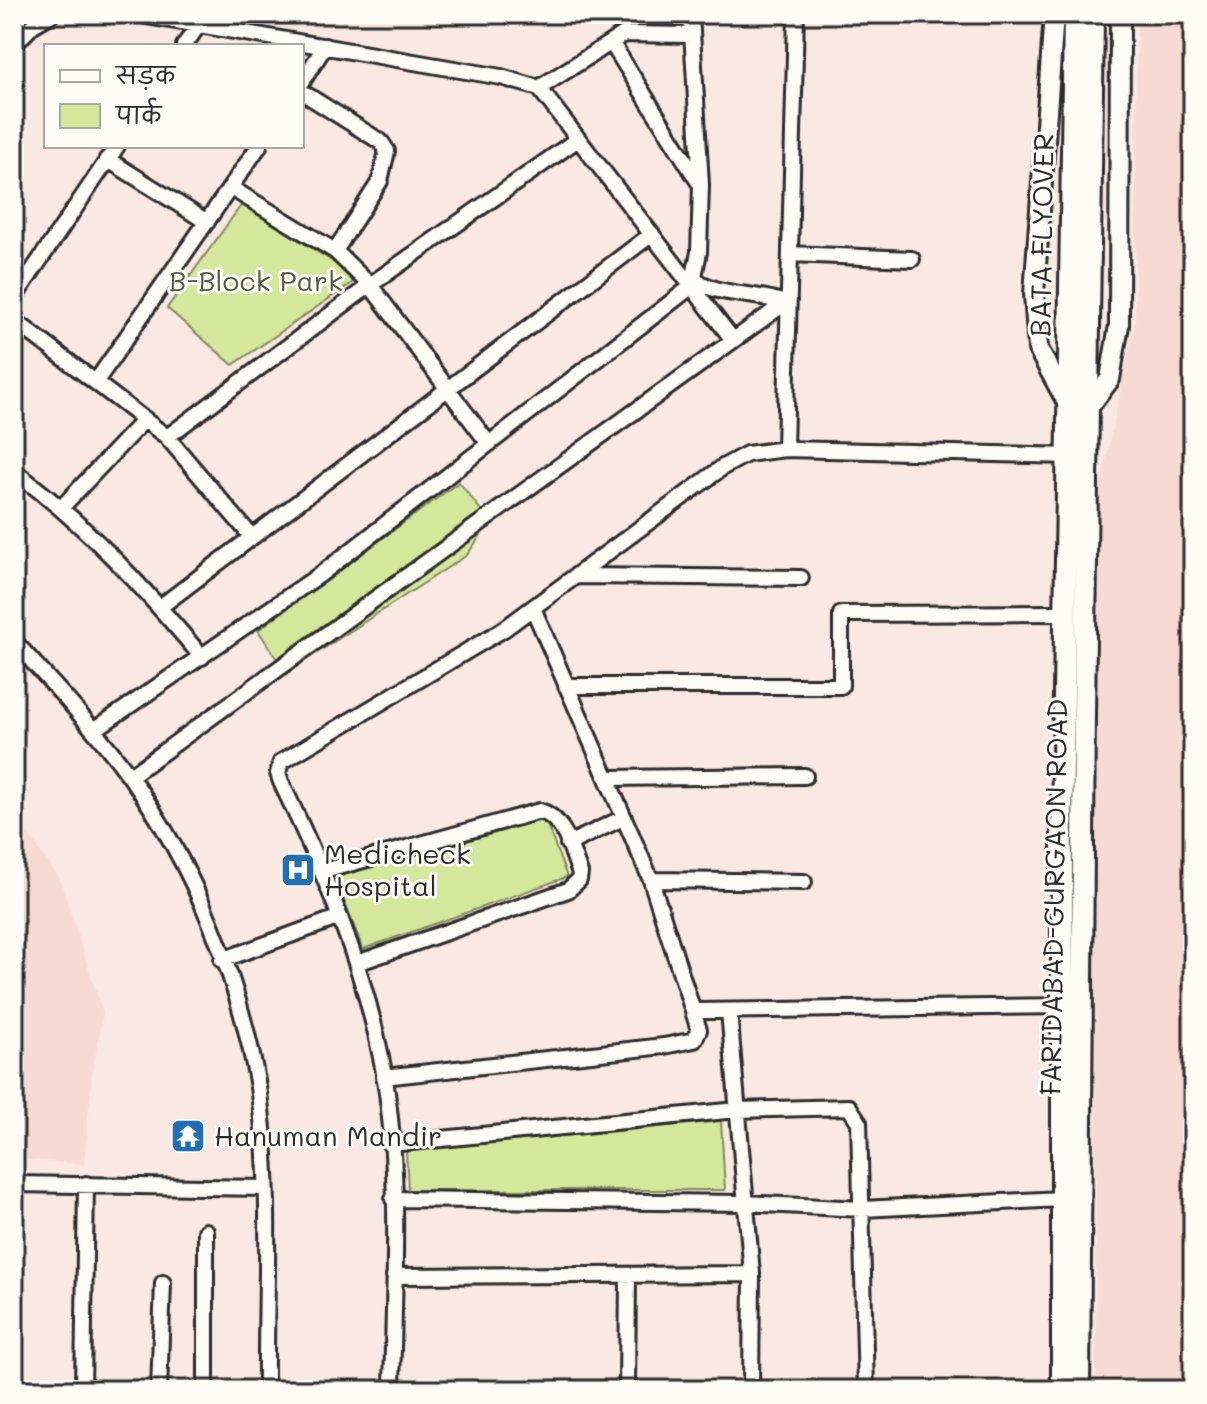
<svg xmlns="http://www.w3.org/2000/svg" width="1207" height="1404" viewBox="0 0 1207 1404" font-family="Mali,'Playpen Sans Deva',sans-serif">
<rect width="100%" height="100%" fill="#fae8e3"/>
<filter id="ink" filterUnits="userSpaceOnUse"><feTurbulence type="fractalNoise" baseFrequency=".0125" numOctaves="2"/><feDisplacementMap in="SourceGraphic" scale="16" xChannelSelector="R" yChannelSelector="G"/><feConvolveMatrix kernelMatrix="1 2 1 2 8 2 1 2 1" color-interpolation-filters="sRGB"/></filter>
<g filter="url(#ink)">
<path fill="#f8dad5" d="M1137,14H1193V1390H1096L1094,516L1135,321Z
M14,814L60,879L103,1013L92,1075L84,1164L14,1159Z"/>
<path fill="#d4e79b" stroke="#808963" stroke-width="2" d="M242,204L359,278L233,365L167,308Z
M459,482L490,522L467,555L286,673L258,630Z
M544,817L567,877L363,949L334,875Z
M721,1121L725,1190H408L406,1151Z"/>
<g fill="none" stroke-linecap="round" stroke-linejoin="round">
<g stroke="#2b2b2b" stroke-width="20">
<path id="minor" d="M135,14L501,77L539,88L733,340
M611,42L698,181
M14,45L33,25L52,14
M184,46L199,24
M302,82L325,46
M539,88L624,34L692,35
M302,92L381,142L387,151L380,181L335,251
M107,159L207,222
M231,188L335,251L370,285L489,444
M790,254L912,259
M694,279C721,298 754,291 784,303
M14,298L117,146
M14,320L167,437L252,537
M97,380L259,146
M167,437L370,285L578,139
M785,449L796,14
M14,471C89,527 142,586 202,657
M62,507L145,419
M578,576L801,578
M160,607L652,234
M14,641C53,685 94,727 129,775C193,864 240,979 258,1087C273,1186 265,1290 266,1390
M566,686H841V614L1065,613
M94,730L321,574L692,286L699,252L701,185L691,14
M130,776L789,300
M607,778L805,776
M568,844L623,818
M324,871L540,811C565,818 571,851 580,873L579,880L568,890L357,963
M651,880L804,882
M222,960L340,917
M694,1011L1070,1006
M729,1011L752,1274L751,1390
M384,1077L664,1046L694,1040L699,1030L651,880L533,608
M390,1144L737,1110L849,1107L859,1122L866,1390
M14,1184L265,1188
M393,1199L745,1203L862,1209L1062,1199
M394,1276L752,1274
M83,1390L86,1184
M159,1390L163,1283
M206,1390V1231
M392,1390C394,1282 402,1168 382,1062C363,963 324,872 281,782L278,773L281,762L504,629L723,467L747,454L785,449L1074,456
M627,1390L628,1275"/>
</g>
<g stroke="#2b2b2b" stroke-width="24">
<path id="tertiary" d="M1054,14L1034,294L1038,349L1068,404
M1091,404L1110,379L1119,325L1120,14"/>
</g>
<g stroke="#2b2b2b" stroke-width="26">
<path id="secondary" d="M1062,1390V830L1074,14
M1079,1390C1080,931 1087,473 1093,14"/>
</g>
<use href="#minor" stroke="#fdfcf7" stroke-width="14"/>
<use href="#tertiary" stroke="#fdfcf7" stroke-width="18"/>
<use href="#secondary" stroke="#fdfcf7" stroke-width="20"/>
</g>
</g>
<defs>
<g id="hospital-square" transform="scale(1.8)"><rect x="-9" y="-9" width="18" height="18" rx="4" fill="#1f6fb2" stroke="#fdfcf7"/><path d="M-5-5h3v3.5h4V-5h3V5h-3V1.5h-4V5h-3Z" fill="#fff"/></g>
<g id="temple-square" transform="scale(1.8)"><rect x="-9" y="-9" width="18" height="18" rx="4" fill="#1f6fb2" stroke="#fdfcf7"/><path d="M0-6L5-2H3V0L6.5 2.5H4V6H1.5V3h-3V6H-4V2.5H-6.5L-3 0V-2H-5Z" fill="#fff"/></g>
</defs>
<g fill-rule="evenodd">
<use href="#hospital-square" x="298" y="870"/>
<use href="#temple-square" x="188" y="1136"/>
</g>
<g text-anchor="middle" stroke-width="6" stroke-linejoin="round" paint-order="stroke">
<g font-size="28" fill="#2b2b2b" stroke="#fdfcf7">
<text transform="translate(1042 235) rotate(-89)" y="10">BATA FLYOVER</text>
<text transform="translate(1054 897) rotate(-89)" y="10">FARIDABAD-GURGAON ROAD</text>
</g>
<g font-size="28" fill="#555a47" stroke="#fdfcf7">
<text x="256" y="291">B-Block Park</text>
</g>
<g font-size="28" fill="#2b2b2b" stroke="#fdfcf7" text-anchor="start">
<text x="324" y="864">Medicheck<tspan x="324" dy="32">Hospital</tspan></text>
<text x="214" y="1146">Hanuman Mandir</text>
</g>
</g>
<rect width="1207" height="1404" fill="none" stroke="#fdfcf7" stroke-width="48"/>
<rect x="24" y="24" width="1159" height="1356" fill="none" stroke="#2b2b2b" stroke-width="3" filter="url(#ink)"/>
<rect x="44" y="44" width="260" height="104" fill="#fdfcf7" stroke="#a9a8a5" stroke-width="2"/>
<rect x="60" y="70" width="40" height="12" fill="#fdfcf7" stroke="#a9a8a5" stroke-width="2"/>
<text x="116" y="84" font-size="24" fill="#2b2b2b">सड़क</text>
<rect x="60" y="104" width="40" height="24" fill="#d4e79b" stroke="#a9a8a5" stroke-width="2"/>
<text x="116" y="124" font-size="24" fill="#2b2b2b">पार्क</text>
</svg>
